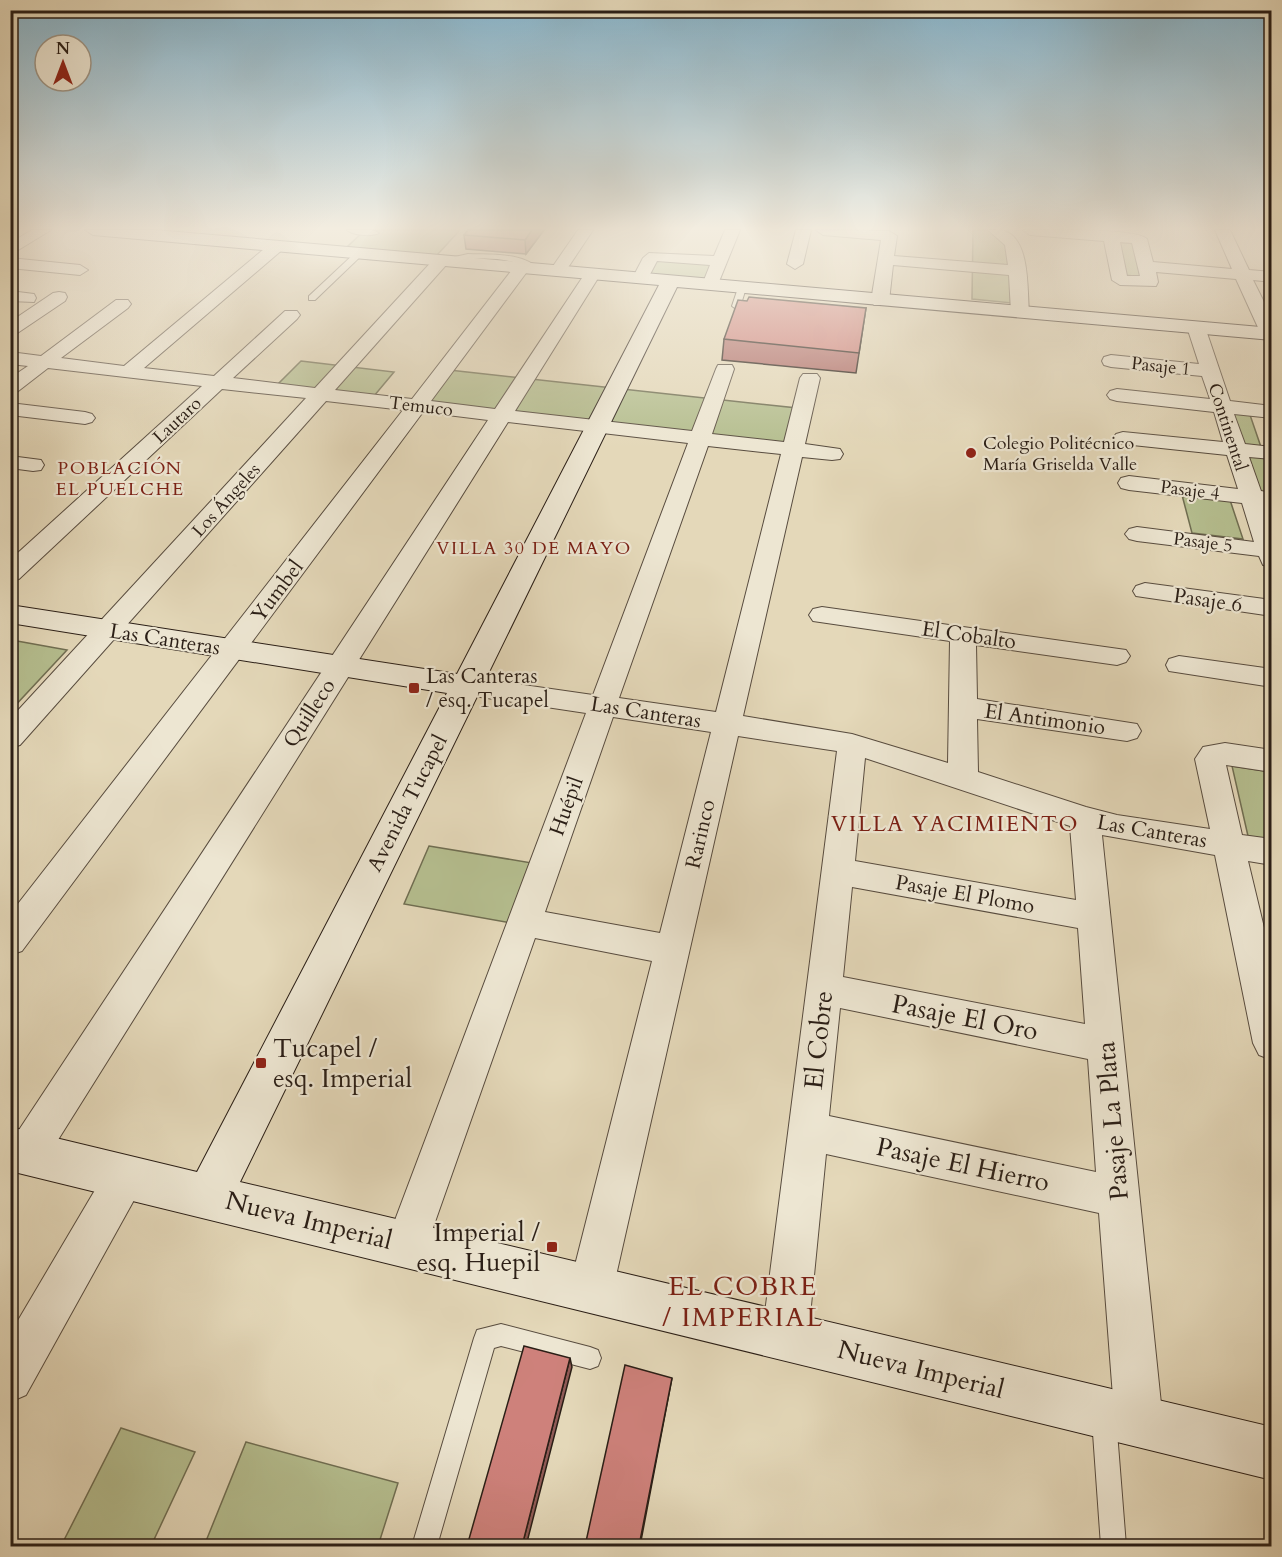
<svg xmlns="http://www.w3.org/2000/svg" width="1282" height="1557" viewBox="0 0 1282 1557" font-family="Cardo,serif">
<rect width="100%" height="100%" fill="#e4d8b9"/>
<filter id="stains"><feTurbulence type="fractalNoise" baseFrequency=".00333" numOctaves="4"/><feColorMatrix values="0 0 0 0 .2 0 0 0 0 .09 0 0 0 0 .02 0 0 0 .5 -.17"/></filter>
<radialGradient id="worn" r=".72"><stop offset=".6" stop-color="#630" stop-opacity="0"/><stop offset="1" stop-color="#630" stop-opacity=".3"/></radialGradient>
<path fill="#b5be8f" stroke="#706e52" stroke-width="1.5" d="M365,230H460L437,255L347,247Z
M973,230H992L1008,248L1012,303L972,299Z
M1116,242L1137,244L1146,277L1123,275Z
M658,258L712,262L706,279L650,275Z
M301,361L394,372L374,396L278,384Z
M449,370L797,408L787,444L422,405Z
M1228,410L1249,412L1262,450L1240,448Z
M1244,455L1265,457L1271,474V496L1257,495Z
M1182,495L1230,500L1243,539L1192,533Z
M17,641L67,650L11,710V647Z
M1232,766L1271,772V840L1248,836Z
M429,846L532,863L511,923L404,904Z
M121,1428L195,1452L151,1546H61Z
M246,1442L398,1483L378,1546H204Z"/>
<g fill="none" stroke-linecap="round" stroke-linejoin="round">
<g stroke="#584c3f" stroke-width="2">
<path id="lane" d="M347,230H372L379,233C372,237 352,235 347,230Z
M356,252L363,254L315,300H309V296Z
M468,254C492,255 522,252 540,270L533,272C510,253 469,258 441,263L437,261Z
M742,285L746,288L741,304L757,305V309H736L732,306L738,288Z
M501,1324L590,1347L598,1350L601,1358L598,1366L590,1369L501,1346L494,1348L437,1546H412L474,1338L477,1330Z
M1104,1407L1112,1411L1116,1419L1126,1546H1101L1092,1419L1096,1411Z"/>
</g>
<g stroke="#584c3f" stroke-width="2">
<path id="street" d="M32,230H51L10,255V243Z
M578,230H593L563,275H551L549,272Z
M725,230H740L718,284L712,285L704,280L710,265L657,261L646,282H634L632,279L643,258L649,253L714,256Z
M796,230H811L803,264L795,269L787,264Z
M816,230L889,231L897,236L894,256L1008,265L1005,245L988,230C994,230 1002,229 1007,232C1030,243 1027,289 1029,312L1026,316H1014L1011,312L1009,275L893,265L889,301L886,305H874L871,301L881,240L823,235Z
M1023,230C1042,230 1137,228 1147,239L1153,262L1232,269L1215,230H1230L1249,270L1272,272V282L1253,280L1272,318V339L1264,338L1261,334L1236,279L1156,272L1158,282L1156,286L1120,285L1112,280L1104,241L1030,235ZM1120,242L1132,243L1140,276H1127Z
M276,242L282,244L284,247L282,250L144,368L214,376L285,311H297L300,315L297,319L233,378L315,388L435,258H447L449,261L447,264L335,390L412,399L515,266L521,264L529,269L431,401L495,409L586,272L592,270L600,275L515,411L692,431L716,369L718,365H732L734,369L712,434L784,442L800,378L803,374H817L820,378L805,444L840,449L843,454L840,459L832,460L802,457L743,716L852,734L948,763L950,641L813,621L809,615L813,609L822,607L1126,650L1130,656L1126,662L1117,665L976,645L977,699L1137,724L1141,731L1137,738L1127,741L977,719L978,772L1086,807L1117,815L1210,829L1195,759L1203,747L1225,743L1272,750V772L1226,765L1242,835L1272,839V865L1248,861L1272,961V1060L1259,1055L1253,1043L1215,855L1102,835L1163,1423L1156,1440L1139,1447L1122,1440L1115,1423L1099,1213L826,1154L808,1336L801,1352L785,1359L769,1352L762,1336L837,751L738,736L613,1289L606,1304L591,1311L576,1304L569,1289L652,961L535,938L422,1259L407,1265L392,1259L386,1244L586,713L467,695L457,693L453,686L457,679L467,677L593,695L688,443L508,422L41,1167L27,1173L13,1167L10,1144L13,1139L488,420L423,412L22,951L10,955V914L403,410L326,401L20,745L10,748V719L306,398L222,389L19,579L10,581V560L202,386L48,368L17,392L10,394V378L28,366L10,364V352L41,356L116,300H128L131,304L128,308L61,358L124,366L270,244ZM708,446L781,454L716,712L619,698ZM613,717L711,732L660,933L545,912ZM865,758L1070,826L1076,900L855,861ZM852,887L1078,928L1085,1024L843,977ZM840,1008L1088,1059L1096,1172L829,1116Z
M10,258L80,265L88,270L80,275L10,268Z
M10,291L34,294L36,298L34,302L10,301Z
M59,292L65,293L67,297L65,301L16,334L10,335V322L53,293Z
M1196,322L1202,323L1205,327L1230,401L1272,406V418L1234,414L1245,444L1272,447V459L1249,457L1261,491L1272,493V505H1265L1272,523V567L1263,565L1259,556L1137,541L1129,539L1125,534L1129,529L1137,527L1254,542L1242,503L1129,490L1121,488L1118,483L1121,478L1129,476L1238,489L1227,455L1123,444L1116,442L1113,438L1116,434L1123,432L1223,442L1214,412L1117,401L1110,399L1107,395L1110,391L1117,389L1210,399L1202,376L1111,367L1104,365L1102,361L1104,357L1111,355L1199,364L1187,327L1190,323Z
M10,403L85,412L92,414L95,418L92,422L85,424L10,415Z
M10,456L41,460L44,465L41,470L33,471L10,468Z
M1145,583L1272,600V616L1136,596L1133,591L1136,586Z
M1179,656L1272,669V687L1169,671L1166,665L1169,659Z
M125,1157L139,1163L145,1177L139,1191L26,1395L10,1402V1334L111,1163Z"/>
</g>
<g stroke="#2a1e16" stroke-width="2">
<path id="secondary" d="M85,230H155L1272,328V340L677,287L240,1182L1272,1427V1480L10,1171V1127L197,1172L447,693L10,623V605L457,674L659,285L93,235Z"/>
</g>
<use href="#lane" fill="#ede6d2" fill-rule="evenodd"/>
<use href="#street" fill="#ede6d2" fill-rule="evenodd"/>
<use href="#secondary" fill="#ede6d2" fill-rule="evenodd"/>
</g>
<path fill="#b16f6a" stroke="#2a1e16" stroke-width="1.5" d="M544,230L526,254L466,249L464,235Z
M866,308L856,373L722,360L724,339Z"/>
<path fill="#905a56" stroke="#2a1e16" stroke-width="1.5" d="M532,230H544L526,254L525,240Z
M570,1358L572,1367L526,1546H522Z
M672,1378L640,1546H639Z"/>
<path fill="#ce817b" stroke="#2a1e16" stroke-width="1.5" d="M468,230H532L525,240L464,235Z
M749,297L866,308L859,353L724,339L738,300L747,301Z
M524,1346L570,1358L522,1546H467Z
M625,1365L672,1378L639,1546H585Z"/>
<linearGradient id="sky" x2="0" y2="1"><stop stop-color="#87b7d0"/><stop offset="0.51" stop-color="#f3ede0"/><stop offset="1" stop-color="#f3ede0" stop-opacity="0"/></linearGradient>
<rect width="1282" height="448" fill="url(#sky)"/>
<g fill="#8f2418" stroke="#ede6d2" stroke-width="2">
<circle cx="971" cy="453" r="6"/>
<rect x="408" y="682" width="12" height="12" rx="3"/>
<rect x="255" y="1057" width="12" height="12" rx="3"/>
<rect x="546" y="1241" width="12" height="12" rx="3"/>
</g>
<g text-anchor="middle" stroke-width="4.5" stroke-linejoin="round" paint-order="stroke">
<g font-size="18" fill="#2a1e16" stroke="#ede6d2">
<text transform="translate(1161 366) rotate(6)" y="6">Pasaje 1</text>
<text transform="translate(421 406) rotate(7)" y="6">Temuco</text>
<text transform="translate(177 420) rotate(-43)" y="6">Lautaro</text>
<text transform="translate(1228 427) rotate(72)" y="6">Continental</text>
<text transform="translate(1190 490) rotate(7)" y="6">Pasaje 4</text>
<text transform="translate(226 500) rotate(-48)" y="6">Los Ángeles</text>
<text transform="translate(1203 542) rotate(7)" y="6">Pasaje 5</text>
</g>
<g font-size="18" fill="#2a1e16" stroke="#ede6d2" text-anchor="start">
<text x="983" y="449">Colegio Politécnico<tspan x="983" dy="21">María Griselda Valle</tspan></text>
</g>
<g font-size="18" letter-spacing="1.5" fill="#7a1f14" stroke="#ede6d2">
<text x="120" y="474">POBLACIÓN<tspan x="120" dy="21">EL PUELCHE</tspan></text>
<text x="534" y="554">VILLA 30 DE MAYO</text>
</g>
<g font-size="21" fill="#2a1e16" stroke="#ede6d2">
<text transform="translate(277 591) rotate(-53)" y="7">Yumbel</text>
<text transform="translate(1208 600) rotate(8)" y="7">Pasaje 6</text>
<text transform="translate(969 635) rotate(8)" y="7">El Cobalto</text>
<text transform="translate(165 639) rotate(9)" y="7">Las Canteras</text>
<text transform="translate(646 712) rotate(9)" y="7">Las Canteras</text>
<text transform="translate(309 713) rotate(-57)" y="7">Quilleco</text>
<text transform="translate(1045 719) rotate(8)" y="7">El Antimonio</text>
<text transform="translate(407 803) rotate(-63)" y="7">Avenida Tucapel</text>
<text transform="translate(566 806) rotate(-70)" y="7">Huépil</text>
<text transform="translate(1152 831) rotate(10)" y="7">Las Canteras</text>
<text transform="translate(700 834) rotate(-77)" y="7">Rarinco</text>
<text transform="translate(965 894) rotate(10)" y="7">Pasaje El Plomo</text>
</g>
<g font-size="21" fill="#2a1e16" stroke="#ede6d2" text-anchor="start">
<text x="426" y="683">Las Canteras<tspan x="426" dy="24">/ esq. Tucapel</tspan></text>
</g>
<g font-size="22" letter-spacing="1.5" fill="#7a1f14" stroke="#ede6d2">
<text x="955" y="831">VILLA YACIMIENTO</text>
</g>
<g font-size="26" fill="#2a1e16" stroke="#ede6d2">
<text transform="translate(965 1017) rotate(11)" y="9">Pasaje El Oro</text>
<text transform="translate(818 1040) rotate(-84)" y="9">El Cobre</text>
<text transform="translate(1112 1121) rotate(-95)" y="9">Pasaje La Plata</text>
<text transform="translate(963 1164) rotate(12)" y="9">Pasaje El Hierro</text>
<text transform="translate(309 1220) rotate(14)" y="9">Nueva Imperial</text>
<text transform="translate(921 1369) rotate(14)" y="9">Nueva Imperial</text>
</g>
<g font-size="26" fill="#2a1e16" stroke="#ede6d2" text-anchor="start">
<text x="273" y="1057">Tucapel /<tspan x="273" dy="30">esq. Imperial</tspan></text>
<text x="540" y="1241" text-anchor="end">Imperial /<tspan x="540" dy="30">esq. Huepil</tspan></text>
</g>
<g font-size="27" letter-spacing="1.5" fill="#7a1f14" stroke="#ede6d2">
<text x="743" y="1295">EL COBRE<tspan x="743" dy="31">/ IMPERIAL</tspan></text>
</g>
</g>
<rect width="1282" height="1557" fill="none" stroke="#e4d8b9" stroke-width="36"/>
<rect x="12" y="12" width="1258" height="1533" fill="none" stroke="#2a1e16" stroke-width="3"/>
<rect x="18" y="18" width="1246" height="1521" fill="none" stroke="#2a1e16" stroke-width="1.5"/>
<g transform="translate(63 63)"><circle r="28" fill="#ede6d2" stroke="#9f9687" stroke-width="1.5"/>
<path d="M0-4.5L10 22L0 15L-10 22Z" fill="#8f2418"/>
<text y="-9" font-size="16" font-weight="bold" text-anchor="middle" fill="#2a1e16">N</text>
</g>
<rect width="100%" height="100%" filter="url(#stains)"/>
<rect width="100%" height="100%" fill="url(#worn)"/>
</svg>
